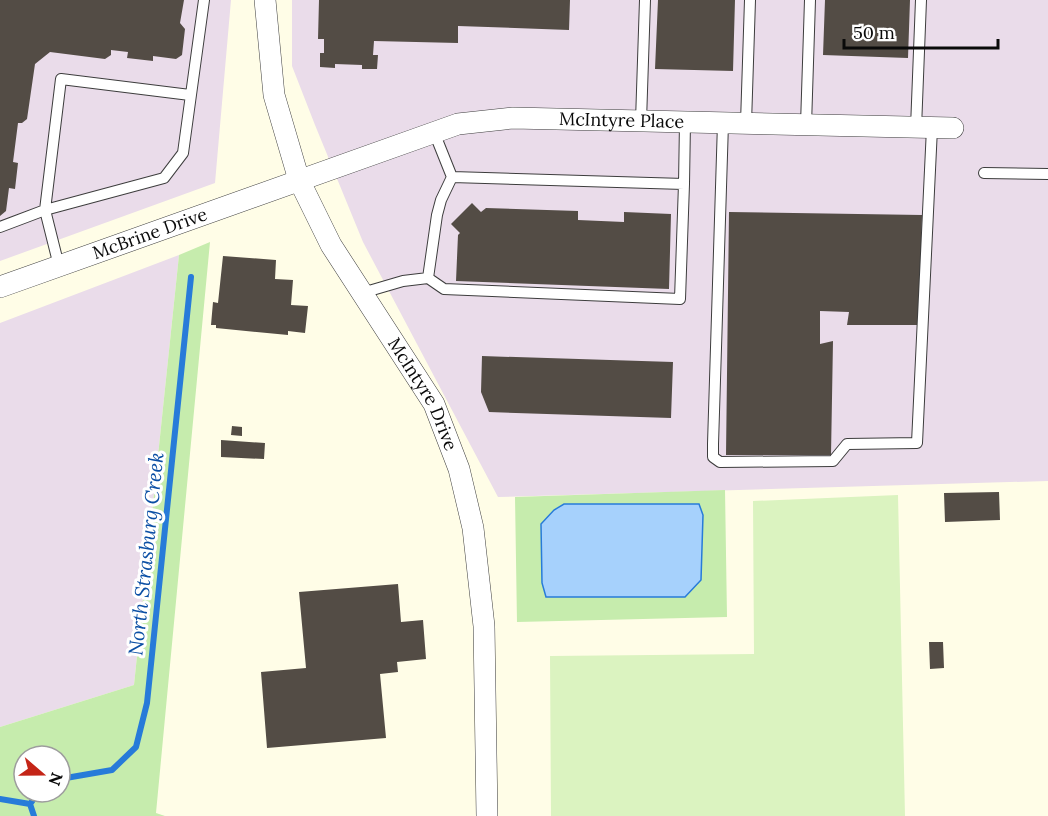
<svg xmlns="http://www.w3.org/2000/svg" width="1048" height="816" viewBox="0 0 1048 816" font-family="Lora,serif">
<rect width="100%" height="100%" fill="#fffde7"/>
<path fill="#eadcea" d="M0,0H231L215,183L0,261Z
M292,0H1048V481L498,497L363,242L315,125L292,66Z
M179,255L134,685L0,727V323Z"/>
<path fill="#c6ecad" fill-rule="evenodd" d="M210,242L156,813L165,816H0V727L134,685L179,255ZM24,756H60V792H24Z
M725,490L727,617L517,622L515,497Z"/>
<path fill="#dbf3c0" d="M898,495L905,816H551L550,656L754,654L753,501Z"/>
<path fill="#a6d1fc" stroke="#277bd9" stroke-width="1.5" d="M564,504H699L703,515L701,580L685,597H546L542,583L541,524L554,510Z"/>
<g fill="none" stroke-linecap="round" stroke-linejoin="round">
<path stroke="#277bd9" stroke-width="6" d="M60,779L112,770L136,747L147,703L191,277
M0,799L30,804
M34,816L30,804L39,792"/>
</g>
<path fill="#534c45" d="M0,0H184L180,23L185,29L182,55L176,59L153,56V61L127,58L128,52L111,50V55L105,59L50,52L35,64L27,119L22,123H18L13,162L18,163L15,189L9,188L6,211L0,216Z
M319,0H570L569,30L458,26V43L374,41L373,55H378L377,69H362V65L335,64V68L320,67V53H324V39H318Z
M658,0H735L733,71L655,69Z
M825,0H910L908,58L823,55Z
M472,203L481,212L486,208L578,211V220L624,222V212L671,214L669,289L456,281L458,235L460,233L451,224Z
M729,212L922,215L919,325H847L849,312L820,311V344L833,341L831,455H726Z
M223,256L276,260L275,279L293,280L291,305L308,306L305,333L288,331V335L216,328V325H211L213,302L218,303Z
M482,356L673,362L671,418L489,412L481,392Z
M232,426L242,427V436L231,435Z
M221,440L265,443L264,459L221,457Z
M999,492L1000,520L945,522L944,493Z
M398,584L401,622L423,620L426,659L397,662L398,672L380,674L386,738L267,748L261,672L306,668L299,592Z
M929,642H943L944,668L930,669Z"/>
<g fill="none" stroke-linecap="round" stroke-linejoin="round">
<g stroke="#3d3d3d" stroke-width="12">
<path id="service" d="M641,121L645,0
M723,123L713,444V457L720,462L833,461L847,444L917,443L932,128
M746,123L750,0
M806,125L810,0
M916,128L921,0
M434,132L452,177L684,184L685,122
M984,173L1048,174
M452,177L441,200L437,215L428,278L444,289L680,299L684,184
M0,227L45,210L164,178L183,153L204,0
M59,266L45,210L61,79L190,95
M362,293L403,281L428,278"/>
</g>
<g stroke="#3d3d3d" stroke-width="22">
<g id="minor">
<path id="s1" d="M265,0L274,95L299,180L331,245L434,404L459,469L473,528L484,626L487,816"/>
<path id="s2" d="M0,287L458,124L513,118L953,128"/>
</g>
</g>
<use href="#service" stroke="#fff" stroke-width="10"/>
<use href="#minor" stroke="#fff" stroke-width="21"/>
</g>
<g text-anchor="middle" stroke-width="6" stroke-linejoin="round" paint-order="stroke">
<g font-size="18" fill="#0a0a0a" stroke="#fff">
<text dy="6" stroke="none"><textPath href="#s2" startOffset="650">McIntyre Place</textPath></text>
<text dy="6" stroke="none"><textPath href="#s2" startOffset="159">McBrine Drive</textPath></text>
<text dy="6" stroke="none"><textPath href="#s1" startOffset="432">McIntyre Drive</textPath></text>
</g>
<g font-size="20" font-style="italic" fill="#0a4ea4" stroke="#fff">
<text transform="translate(146 554) rotate(-84)" y="7">North Strasburg Creek</text>
</g>
</g>
<g transform="translate(42 774) rotate(110)"><circle r="28" fill="#ffffff" stroke="#9d9d9d" stroke-width="1.5"/>
<path d="M0-4.5L10 22L0 15L-10 22Z" fill="#c42517"/>
<text y="-9" font-size="16" font-weight="bold" text-anchor="middle" fill="#0a0a0a">N</text>
</g>
<path d="M844 39v9h154v-9" fill="none" stroke="#0a0a0a" stroke-width="3"/>
<text x="853" y="39" font-size="18" fill="#0a0a0a" stroke="#ffffff" stroke-width="4.5" paint-order="stroke">50 m</text>
</svg>
